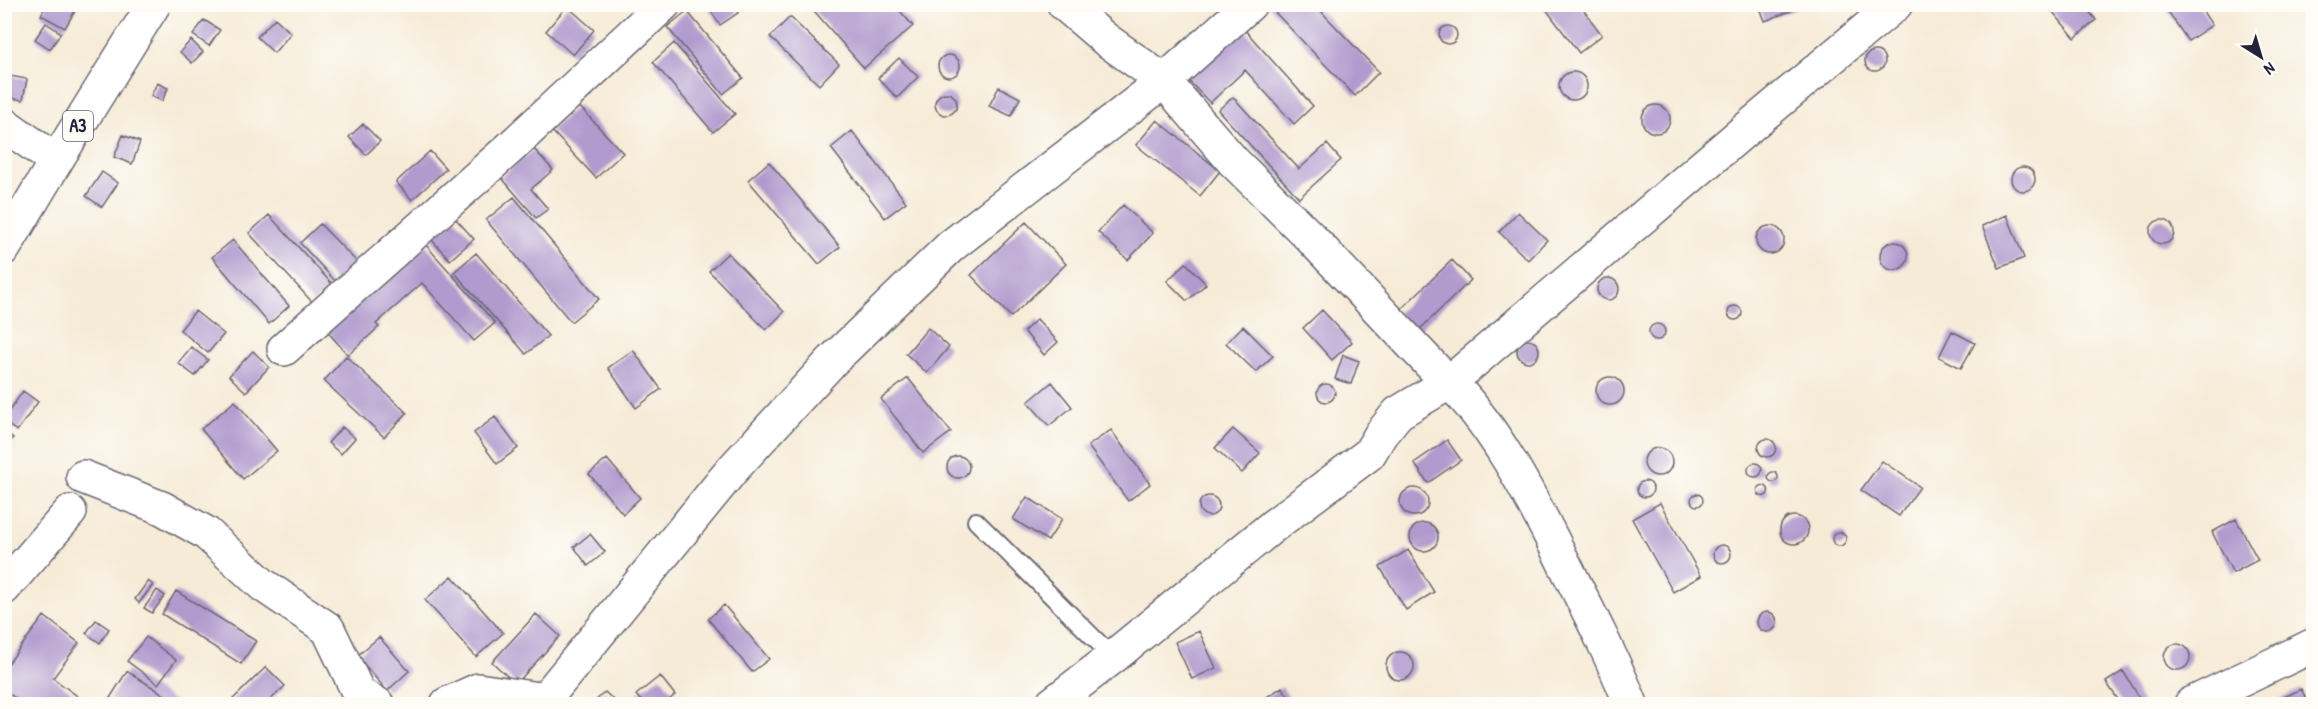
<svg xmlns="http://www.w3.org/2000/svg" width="2318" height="709" viewBox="0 0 2318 709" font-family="'Patrick Hand',sans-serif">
<rect width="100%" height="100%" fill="#fdfcf7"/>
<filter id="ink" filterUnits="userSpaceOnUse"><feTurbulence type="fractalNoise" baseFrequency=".0167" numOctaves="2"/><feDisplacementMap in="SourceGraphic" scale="12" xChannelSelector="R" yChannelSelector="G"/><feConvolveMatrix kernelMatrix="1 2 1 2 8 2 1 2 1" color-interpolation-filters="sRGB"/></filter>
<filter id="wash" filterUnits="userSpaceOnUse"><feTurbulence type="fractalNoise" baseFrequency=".008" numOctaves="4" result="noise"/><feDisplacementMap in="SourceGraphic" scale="24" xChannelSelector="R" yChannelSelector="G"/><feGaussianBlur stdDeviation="1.35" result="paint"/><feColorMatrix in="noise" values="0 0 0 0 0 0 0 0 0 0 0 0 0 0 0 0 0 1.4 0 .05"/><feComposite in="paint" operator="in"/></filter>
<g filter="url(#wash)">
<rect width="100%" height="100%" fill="#f6ebd7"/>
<g id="blocks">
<path fill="#b09ace" d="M47,4H79L65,28L41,15Z
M706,4H732L738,13L720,25Z
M808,4H894L913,26L864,68Z
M1267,4H1314L1379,72L1355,96Z
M1542,4H1579L1602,35L1579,53Z
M2060,4H2083L2096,20L2075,38L2052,11Z
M2163,4H2198L2212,25L2188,41Z
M1759,5H1806L1765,21Z
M567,6L594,30L573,55L546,31Z
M687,11L743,78L723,94L667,27Z
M790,17L839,64L819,85L770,37Z
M275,18L291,33L274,53L257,37Z
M204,20L220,30L209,46L193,35Z
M46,23L61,33L50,49L35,39Z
M1439 35a9 9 0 1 1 18 0a9 9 0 1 1-18 0Z
M1243,28L1313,106L1294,124L1245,70L1210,103L1187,79Z
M191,40L203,52L192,63L180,52Z
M674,43L735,114L713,132L653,62Z
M1865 61a10 10 0 1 1 20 0a10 10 0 1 1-20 0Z
M938 66a11 11 0 1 1 22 0a11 11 0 1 1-22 0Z
M899,58L918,77L897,98L878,78Z
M1559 86a14 14 0 1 1 28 0a14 14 0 1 1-28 0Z
M4,75L27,79L23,100L4,97Z
M157,83L168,88L162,101L151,96Z
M999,87L1020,98L1011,116L989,106Z
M935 104a11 11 0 1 1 22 0a11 11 0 1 1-22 0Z
M1233,97L1299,169L1327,144L1341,160L1299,198L1218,110Z
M578,105L623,153L596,178L551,130Z
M1642 119a14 14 0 1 1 28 0a14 14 0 1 1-28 0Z
M1157,120L1220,171L1200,196L1136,145Z
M363,124L380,141L366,155L349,137Z
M852,131L906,202L885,218L831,148Z
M123,135L140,142L132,164L114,157Z
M534,149L553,170L531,189L548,209L536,218L501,177Z
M430,151L446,169L412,200L396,182Z
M769,162L840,247L819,264L748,180Z
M2011 179a12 12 0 1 1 24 0a12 12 0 1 1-24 0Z
M102,172L118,183L102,207L86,196Z
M514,197L599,299L571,322L486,220Z
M1123,205L1153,233L1128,260L1098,232Z
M1518,212L1547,240L1528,260L1499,232Z
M269,215L333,285L313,303L249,233Z
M2007,215L2024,258L1999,268L1982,226Z
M455,218L474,239L450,260L431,239Z
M2150 232a12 12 0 1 1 24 0a12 12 0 1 1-24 0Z
M1026,222L1066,264L1011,317L971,275Z
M320,224L357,262L336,282L300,243Z
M1756 240a14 14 0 1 1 28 0a14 14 0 1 1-28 0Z
M233,240L289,306L269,324L212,257Z
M1880 256a14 14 0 1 1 28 0a14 14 0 1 1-28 0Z
M425,244L495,323L474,341L422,283L376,324L379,327L348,355L327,331Z
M476,253L548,336L526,354L454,272Z
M728,253L784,312L766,330L709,271Z
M1452,260L1471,280L1416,333L1397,313Z
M1186,263L1206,284L1187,301L1167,281Z
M1597 289a11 11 0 1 1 22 0a11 11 0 1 1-22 0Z
M1728 313a7 7 0 1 1 14 0a7 7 0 1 1-14 0Z
M1322,310L1352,342L1332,360L1303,328Z
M195,311L224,334L208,353L180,330Z
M1037,319L1058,342L1044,355L1024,331Z
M1649 332a8 8 0 1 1 16 0a8 8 0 1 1-16 0Z
M1243,326L1273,356L1256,372L1226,343Z
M928,328L949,347L927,373L906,354Z
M1952,331L1975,343L1961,368L1939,357Z
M1517 351a11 11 0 1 1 22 0a11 11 0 1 1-22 0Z
M191,347L208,360L195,376L178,363Z
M633,350L661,389L636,408L608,368Z
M253,351L269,367L246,392L229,376Z
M1343,355L1359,361L1351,384L1335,379Z
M346,356L407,413L384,437L324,381Z
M1596 391a14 14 0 1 1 28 0a14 14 0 1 1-28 0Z
M908,378L951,432L923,453L881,399Z
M1052,382L1072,407L1049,426L1028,402Z
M1317 393a9 9 0 1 1 18 0a9 9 0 1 1-18 0Z
M23,391L38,402L17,431L5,423V417Z
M235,401L277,451L243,479L201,429Z
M495,417L518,448L497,464L474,433Z
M342,427L355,438L341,454L328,443Z
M1233,429L1260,453L1242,473L1215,448Z
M1111,430L1150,484L1128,501L1088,446Z
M4,431L13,438L4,450Z
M1758 448a9 9 0 1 1 18 0a9 9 0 1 1-18 0Z
M1447,440L1461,460L1428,483L1414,463Z
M1644 462a14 14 0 1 1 28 0a14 14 0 1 1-28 0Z
M947 467a11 11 0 1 1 22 0a11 11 0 1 1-22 0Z
M607,459L640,498L623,514L589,474Z
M1882,461L1920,487L1899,516L1861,490Z
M1748 470a7 7 0 1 1 14 0a7 7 0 1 1-14 0Z
M1768 477a5 5 0 1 1 10 0a5 5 0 1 1-10 0Z
M1637 489a8 8 0 1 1 16 0a8 8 0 1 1-16 0Z
M1757.5 491a5.5 5.5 0 1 1 11 0a5.5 5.5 0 1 1-11 0Z
M1400 502a14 14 0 1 1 28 0a14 14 0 1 1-28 0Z
M1691 500a6 6 0 1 1 12 0a6 6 0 1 1-12 0Z
M1199 506a10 10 0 1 1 20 0a10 10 0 1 1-20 0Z
M1027,497L1062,519L1048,541L1013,519Z
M1660,503L1701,576L1673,592L1632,519Z
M1780 530a14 14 0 1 1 28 0a14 14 0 1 1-28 0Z
M2236,519L2258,560L2233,573L2212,532Z
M1410 537a14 14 0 1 1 28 0a14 14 0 1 1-28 0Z
M1832 539a7 7 0 1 1 14 0a7 7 0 1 1-14 0Z
M590,534L605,552L588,566L574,547Z
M1713 554a9 9 0 1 1 18 0a9 9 0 1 1-18 0Z
M1408,550L1434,592L1406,610L1380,567Z
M452,576L503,633L476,657L425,600Z
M148,581L153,585L139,603L135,599Z
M157,590L165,596L152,613L144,608Z
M176,591L256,641L241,664L162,614Z
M724,605L769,659L752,672L708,619Z
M1757 622a10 10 0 1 1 20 0a10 10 0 1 1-20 0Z
M536,614L560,636L516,684L492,662Z
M44,616L79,643L53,678L88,704H24L4,690V669Z
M96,620L109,629L100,643L86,633Z
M1199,631L1216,668L1192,679L1175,642Z
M146,637L176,660L158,684L127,661Z
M379,637L409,671L387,691L357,656Z
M2164 657a13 13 0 1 1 26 0a13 13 0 1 1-26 0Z
M1386 666a14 14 0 1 1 28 0a14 14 0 1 1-28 0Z
M266,667L285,686L266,704H228Z
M127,671L179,704H120L110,698Z
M2123,671L2143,703L2140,704H2121L2106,682Z
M660,676L675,695L664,704H644L636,695Z
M1282,687L1293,704H1256Z
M2301,689L2309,704H2278L2276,701Z
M605,692L618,704H592Z
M1354,699L1360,704H1343L1348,700Z"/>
</g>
</g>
<g filter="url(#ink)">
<use href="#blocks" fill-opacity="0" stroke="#6c6872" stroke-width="1.5"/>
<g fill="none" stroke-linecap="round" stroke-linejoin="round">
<g stroke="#6c6872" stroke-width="20">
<path id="lane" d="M976,521L1113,657"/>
</g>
<g stroke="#6c6872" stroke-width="36">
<path id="street" d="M1064,4L1105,39L1164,81L1233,161L1310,237L1435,369C1491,415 1534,502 1566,567C1589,612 1612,657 1631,704
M4,124L56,161
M284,349L511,147L664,4
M83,477L162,508L206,533L263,585L328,629L359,694L377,704
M4,588L70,512
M447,704L478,690L545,700
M541,704L732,470L832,361L951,246L1164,81L1250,4
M1052,704L1113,657L1273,526L1369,454L1381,434L1398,413L1450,382L1744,131L1896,4
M2191,704L2314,645"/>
</g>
<g stroke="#6c6872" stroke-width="36">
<path id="highway" d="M4,248L56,161L154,4"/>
</g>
<use href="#lane" stroke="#fff" stroke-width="16"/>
<use href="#street" stroke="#fff" stroke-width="33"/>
<use href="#highway" stroke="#fff" stroke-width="33"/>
</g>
</g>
<g text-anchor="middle" stroke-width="4.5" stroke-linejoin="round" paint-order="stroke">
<rect fill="#fdfcf7" stroke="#646373" stroke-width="1.5" x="63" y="111" width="30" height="30" rx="4.5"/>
<g font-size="18" font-weight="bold" fill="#22223b">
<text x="78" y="132">A3</text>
</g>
</g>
<rect width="2318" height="709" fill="none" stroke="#fdfcf7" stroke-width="24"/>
<g transform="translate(2261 57) rotate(143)" stroke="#fdfcf7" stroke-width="4.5" paint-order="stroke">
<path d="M0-4.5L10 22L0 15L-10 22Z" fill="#22223b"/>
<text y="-9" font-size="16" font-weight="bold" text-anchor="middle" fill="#22223b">N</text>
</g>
</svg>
